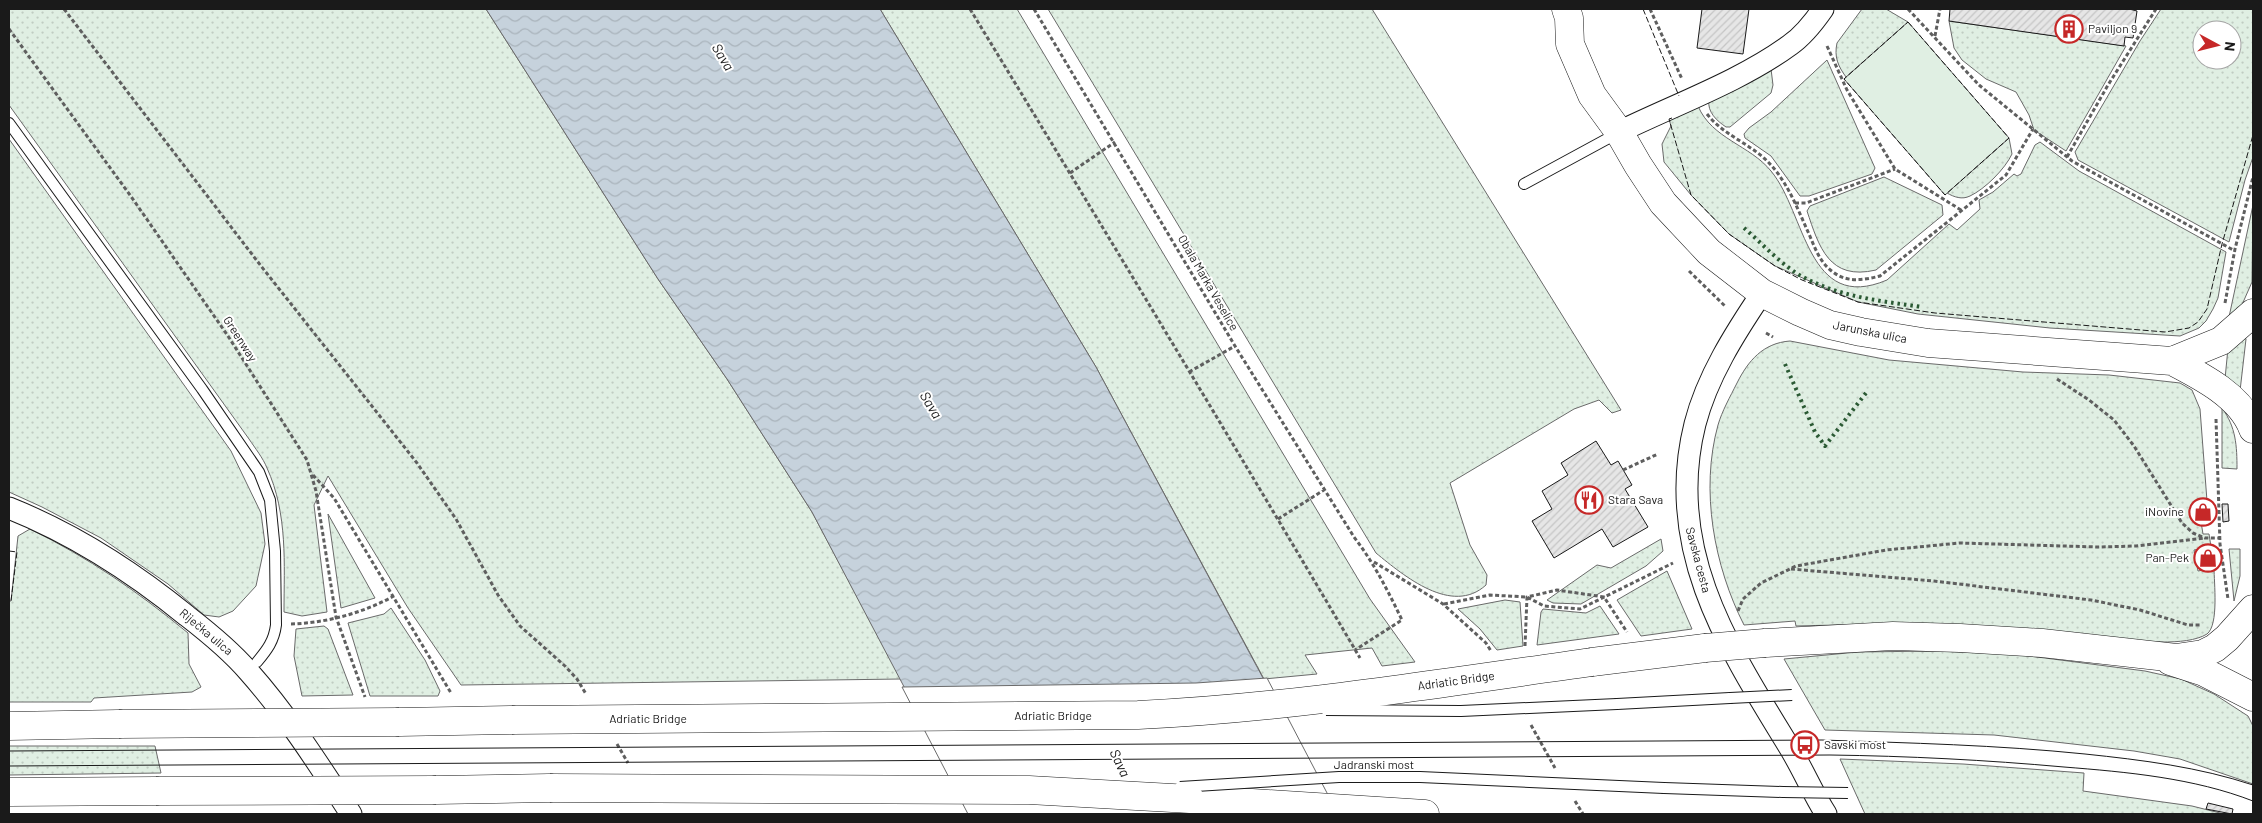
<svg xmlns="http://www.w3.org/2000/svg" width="2262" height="823" viewBox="0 0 2262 823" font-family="Barlow,sans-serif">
<defs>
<pattern id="grass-dots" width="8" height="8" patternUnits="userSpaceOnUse" patternTransform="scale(1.25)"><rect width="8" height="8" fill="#e0efe3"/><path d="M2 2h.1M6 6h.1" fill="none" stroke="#c0ccc2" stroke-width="1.8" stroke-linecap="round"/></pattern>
<pattern id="water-waves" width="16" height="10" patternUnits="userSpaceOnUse" patternTransform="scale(1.25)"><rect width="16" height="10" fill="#c6d2dc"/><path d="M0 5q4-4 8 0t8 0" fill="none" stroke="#aab4bc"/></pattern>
<pattern id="building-hatch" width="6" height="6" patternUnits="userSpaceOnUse" patternTransform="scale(1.25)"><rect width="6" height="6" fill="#e6e6e6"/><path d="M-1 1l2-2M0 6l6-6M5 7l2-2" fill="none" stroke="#c5c5c5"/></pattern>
</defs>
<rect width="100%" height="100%" fill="#fff"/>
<path fill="url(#grass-dots)" stroke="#6a6a6a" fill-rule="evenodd" d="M9,9H486L658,279L727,379L812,512L901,679L461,685L408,608L328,476L314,505L327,612L302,616L284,612C284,564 288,514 267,468C263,458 255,448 249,439L9,105Z
M880,9H1017L1370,599L1415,662L1382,666L1372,648L1305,655L1317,674L1264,679L1096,367Z
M1048,9H1372L1621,410L1612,413L1599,400L1574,409L1450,483L1470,545L1487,575L1486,585C1452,616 1404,576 1376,553Z
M1862,9H1886L1908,22L1846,77C1838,66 1834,57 1837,43Z
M2161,9H2253V157L2245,180L2229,242L2078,160L2075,152L2140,41ZM2202,30H2232V60H2202Z
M1949,21L2126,46L2066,151L2034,130L2029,115L2016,92L1986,79L1962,60L1954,48Z
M1827,60L1875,168L1872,174L1809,196H1800L1771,156L1745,138L1744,134L1749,128L1771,112Z
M1771,69L1773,85L1771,93L1730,127H1726C1717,121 1707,112 1709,100Z
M1698,106C1712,139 1750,145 1771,171C1806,213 1807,314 1887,280L1949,224L1957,230L1980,209L1979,200L1993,192L2014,174L2017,176L2021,174L2035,145L2040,142L2079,171L2226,252L2218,298L2213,309L2206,321L2199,328L2180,336L2050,328L1918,314L1858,302L1775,266L1729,234L1691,195L1664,162L1662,144L1671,126L1669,119Z
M2009,138L2012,154C2005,169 1985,189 1970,196C1962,200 1954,197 1947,193Z
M9,139L231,451L261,513L265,544L256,586L233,611L219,617L204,615L168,584L101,538L42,507L9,492Z
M1884,177L1942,205L1943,215L1876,270C1829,281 1819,247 1807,211L1810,206Z
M2253,205L2252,282L2241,307L2229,317Z
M2244,336L2246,339L2240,391L2225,379L2228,348Z
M1790,341L1889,360L2023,372L2109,375L2180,383L2192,390L2200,409L2207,501L2195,502L2196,522H2201L2203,534H2209L2211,547L2194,550L2198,571L2214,568C2214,582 2219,625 2207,634C2186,647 2136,641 2113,638C2008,623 1902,623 1796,626L1795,621L1744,625C1714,566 1700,490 1718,425C1722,411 1730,397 1737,383C1748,361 1763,343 1790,341Z
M2222,408C2236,427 2237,446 2237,469L2222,468Z
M328,514L375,598L341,608Z
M30,529C89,558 137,591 188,633L189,664L201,687L192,692L94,698L91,702H9V601H11L18,536Z
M1661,539L1663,551L1646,566L1581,604L1553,603L1547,600L1597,565L1611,568Z
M2229,549H2240V576L2234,601Z
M1667,571L1692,629L1641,636L1617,600Z
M1505,600L1520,602L1523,646L1497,650L1480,629L1458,609Z
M1600,606L1619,634L1537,645L1541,612L1543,609L1586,613Z
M391,608L425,660L440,691L438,696H370L348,623L384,614Z
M324,626L328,629L353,695L302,696L294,656L296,629Z
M1936,651L2014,654L2145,671L2181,679L2214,694L2248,716L2253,726V784L2180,759L2134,751L1994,735L1825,730L1784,659L1858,652Z
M9,746H155L161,773L9,775Z
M1840,759L1963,764L2084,773L2083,791L2192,806L2224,814H1865Z"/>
<path fill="#e0efe3" stroke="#6a6a6a" d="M1908,22L2009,138L1945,195L1844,79Z"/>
<path fill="url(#water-waves)" stroke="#6a6a6a" d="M486,9H880L1096,367L1336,814H971L812,512L727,379L658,279Z"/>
<path fill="#fff" stroke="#6a6a6a" d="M1267,678L1338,814H968L902,687L1196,683Z"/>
<path fill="url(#building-hatch)" stroke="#1a1a1a" d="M1702,9H1749L1743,54L1697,48Z
M1950,9H2129L2137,11L2133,38L2125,37L2124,46L1949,21Z
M1596,441L1611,465L1618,461L1632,485L1625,489L1648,527L1613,547L1602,529L1554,558L1532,521L1552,509L1542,491L1568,475L1561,463Z
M2206,504L2207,520H2200L2198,505Z
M2222,504H2228L2229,521L2223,522Z
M2214,550L2216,565L2202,567L2200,552Z
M2208,803L2233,809L2232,814L2206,809Z"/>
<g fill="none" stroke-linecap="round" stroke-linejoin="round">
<g stroke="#1a1a1a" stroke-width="12">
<path id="lane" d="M9,123L202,389L259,472L270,500L275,551L276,625C274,641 267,650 257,662
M1524,184L1618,133
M1617,704L1730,698
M1664,788L1783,792"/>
</g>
<g stroke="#1a1a1a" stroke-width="23">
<path id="street" d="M1619,132C1674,105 1741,81 1790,45C1803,36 1814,22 1823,9
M1762,293C1735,333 1707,377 1695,424C1664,547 1726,644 1788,745C1802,767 1812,792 1826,814
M9,508C74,534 133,572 187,616C209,633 231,651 249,672C288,716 319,765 351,814"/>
</g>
<g stroke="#1a1a1a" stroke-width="29">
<path id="secondary" d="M1566,9L1569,18L1570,44L1592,95L1619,132L1638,165L1663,203L1709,252L1762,293L1800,312L1830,325L1861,332L1928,343L2172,361C2201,376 2241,396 2253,429
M2172,361L2221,341L2253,313
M1765,643L1893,636L1960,638L2042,643L2176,658L2203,654L2215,648L2227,638L2253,609
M2170,661L2204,672L2253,697
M1592,662L1705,648
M399,722L512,720
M9,726L119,724
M436,790L550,788
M9,792L156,791
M1190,799L1425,814"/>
</g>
<path stroke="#5f5f5f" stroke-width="3" stroke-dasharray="4 2.5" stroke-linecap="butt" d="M64,9L261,266L417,463L456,519L498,595L520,626L565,666L577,679L586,694
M970,9C1101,224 1232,441 1360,658
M1034,9L1235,346L1354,537C1374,563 1388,591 1402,620L1355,650
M1650,9L1682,79
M1908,9L1979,85L2072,161L2235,251
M9,29L130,195L228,336L307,460L316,491L336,617L365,697
M1935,36L1940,9
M1827,46L1847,90L1895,169L1961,210
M1707,114C1724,136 1752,144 1770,164C1788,183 1798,210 1809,234C1815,248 1820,263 1833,272C1847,283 1864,280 1880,276L2006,175L2033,129
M2067,157L2108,85L2156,9
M1070,173L1115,142
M1795,203H1806L1895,169
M1689,271L1726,307
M2225,303L2235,249L2253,177
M1766,333L1773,337
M1189,372L1235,346
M2057,379L2089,400L2114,420L2134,446L2182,523L2193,533L2205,538H2220
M2216,419L2220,544L2228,599
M1623,470L1658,454
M313,475L334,498L451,693
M1278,519L1324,490
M1374,562L1443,604L1486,643L1491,651
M1791,569L1934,581L2091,600L2140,610L2188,625H2200
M1444,604L1490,595L1527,597L1544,606L1580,609L1673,563
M1738,611L1743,599L1761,583L1796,566L1886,550L1960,543L2099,547L2136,546L2205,538
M291,624C326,623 363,613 394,596
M1525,646L1527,597L1557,590L1604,597L1627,632
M1531,725L1555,768
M617,744L628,763
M1575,801L1583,814"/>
<use href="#lane" stroke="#fff" stroke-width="10"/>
<use href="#street" stroke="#fff" stroke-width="21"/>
<use href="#secondary" stroke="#fff" stroke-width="28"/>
<path stroke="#1a1a1a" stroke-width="1" d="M9,751L1822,740C1910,743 1997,745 2085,754C2142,760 2199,767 2253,785
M9,766L1830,755C1908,756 1986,760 2064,767C2127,772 2194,778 2253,801"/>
<g stroke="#1a1a1a" stroke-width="12" stroke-linecap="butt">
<path id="lane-bridge" d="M1730,698L1792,695
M1326,710L1461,711L1617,704
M1180,787L1339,777H1420L1664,788
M1783,792L1848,793"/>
</g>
<g stroke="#1a1a1a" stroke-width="29" stroke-linecap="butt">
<path id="secondary-bridge" d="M1705,648L1765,643
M512,720L1138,715C1290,708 1441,683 1592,662
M119,724L399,722
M550,788L1029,790L1190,799
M156,791L436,790"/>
</g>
<use href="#lane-bridge" stroke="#fff" stroke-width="10"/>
<use href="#secondary-bridge" stroke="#fff" stroke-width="28"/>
<path stroke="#2b5a34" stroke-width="4" stroke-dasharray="2.5 4" stroke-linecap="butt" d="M1744,228C1763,244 1781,265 1803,277C1840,297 1881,301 1922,307
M1785,364L1815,432L1825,446L1866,393"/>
<path stroke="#1a1a1a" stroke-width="1" stroke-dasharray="6 2.5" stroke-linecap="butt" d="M1643,9L1679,96
M1908,22L2009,138L1945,195L1844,79Z
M1672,118L1669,119L1691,195L1729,234L1775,266L1802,280L1858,302L1935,313L2165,332L2189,328L2198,322L2207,309L2222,244L2253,135
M9,551L17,552L11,601H9"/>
</g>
<defs>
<g id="building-ring" transform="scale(1.4375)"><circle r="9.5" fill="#fff" stroke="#c62828" stroke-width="1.5"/><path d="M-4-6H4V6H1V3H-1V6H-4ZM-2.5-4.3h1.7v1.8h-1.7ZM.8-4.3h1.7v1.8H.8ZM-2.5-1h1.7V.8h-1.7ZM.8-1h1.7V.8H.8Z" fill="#c62828"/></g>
<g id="restaurant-ring" transform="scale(1.4375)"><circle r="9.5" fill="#fff" stroke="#c62828" stroke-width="1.5"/><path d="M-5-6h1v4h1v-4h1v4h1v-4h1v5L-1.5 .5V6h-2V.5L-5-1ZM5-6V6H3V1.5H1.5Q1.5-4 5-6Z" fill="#c62828"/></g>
<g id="shop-ring" transform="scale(1.4375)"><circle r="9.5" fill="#fff" stroke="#c62828" stroke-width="1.5"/><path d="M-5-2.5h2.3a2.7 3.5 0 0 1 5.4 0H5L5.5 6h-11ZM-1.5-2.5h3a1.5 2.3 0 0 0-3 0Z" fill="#c62828"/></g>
<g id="bus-ring" transform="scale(1.4375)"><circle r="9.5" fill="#fff" stroke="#c62828" stroke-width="1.5"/><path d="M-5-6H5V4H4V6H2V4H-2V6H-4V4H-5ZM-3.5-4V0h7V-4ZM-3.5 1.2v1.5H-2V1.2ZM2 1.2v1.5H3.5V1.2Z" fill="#c62828"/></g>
</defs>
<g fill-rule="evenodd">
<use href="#building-ring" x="2069" y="29"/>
<use href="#restaurant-ring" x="1589" y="500"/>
<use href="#shop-ring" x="2203" y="512"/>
<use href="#shop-ring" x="2208" y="558"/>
<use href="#bus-ring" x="1805" y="745"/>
</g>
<g text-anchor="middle" stroke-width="4" stroke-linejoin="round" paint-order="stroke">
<g font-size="12" fill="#1a1a1a" stroke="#fff" text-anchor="start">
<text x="2088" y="33">Paviljon 9</text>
<text x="1608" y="504">Stara Sava</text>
<text x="2184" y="516" text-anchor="end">iNovine</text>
<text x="2189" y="562" text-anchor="end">Pan-Pek</text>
<text x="1824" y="749">Savski most</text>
</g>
<g font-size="12" fill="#1a1a1a" stroke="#fff">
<text transform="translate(1208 283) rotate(60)" y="4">Obala Marka Veselice</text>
<text transform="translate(1870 332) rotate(11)" y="4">Jarunska ulica</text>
<text transform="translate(240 339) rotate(57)" y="4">Greenway</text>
<text transform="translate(1698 560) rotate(75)" y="4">Savska cesta</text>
<text transform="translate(206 632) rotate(40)" y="4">Riječka ulica</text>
<text transform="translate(1456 681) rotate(-8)" y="4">Adriatic Bridge</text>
<text x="1053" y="720">Adriatic Bridge</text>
<text x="648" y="723">Adriatic Bridge</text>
<text x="1374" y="769">Jadranski most</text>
</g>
<g font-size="14" font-style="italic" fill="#1a1a1a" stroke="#fff">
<text transform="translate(723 57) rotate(59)" y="5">Sava</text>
<text transform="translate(931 405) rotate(59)" y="5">Sava</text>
<text transform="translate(1120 763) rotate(65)" y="5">Sava</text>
</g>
</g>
<rect width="2262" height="823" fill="none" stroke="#1a1a1a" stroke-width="20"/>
<g transform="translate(2217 45) rotate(97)"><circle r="24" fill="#ffffff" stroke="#a3a3a3"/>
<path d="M0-4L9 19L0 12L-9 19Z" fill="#c62828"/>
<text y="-8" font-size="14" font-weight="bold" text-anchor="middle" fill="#1a1a1a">N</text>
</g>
</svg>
